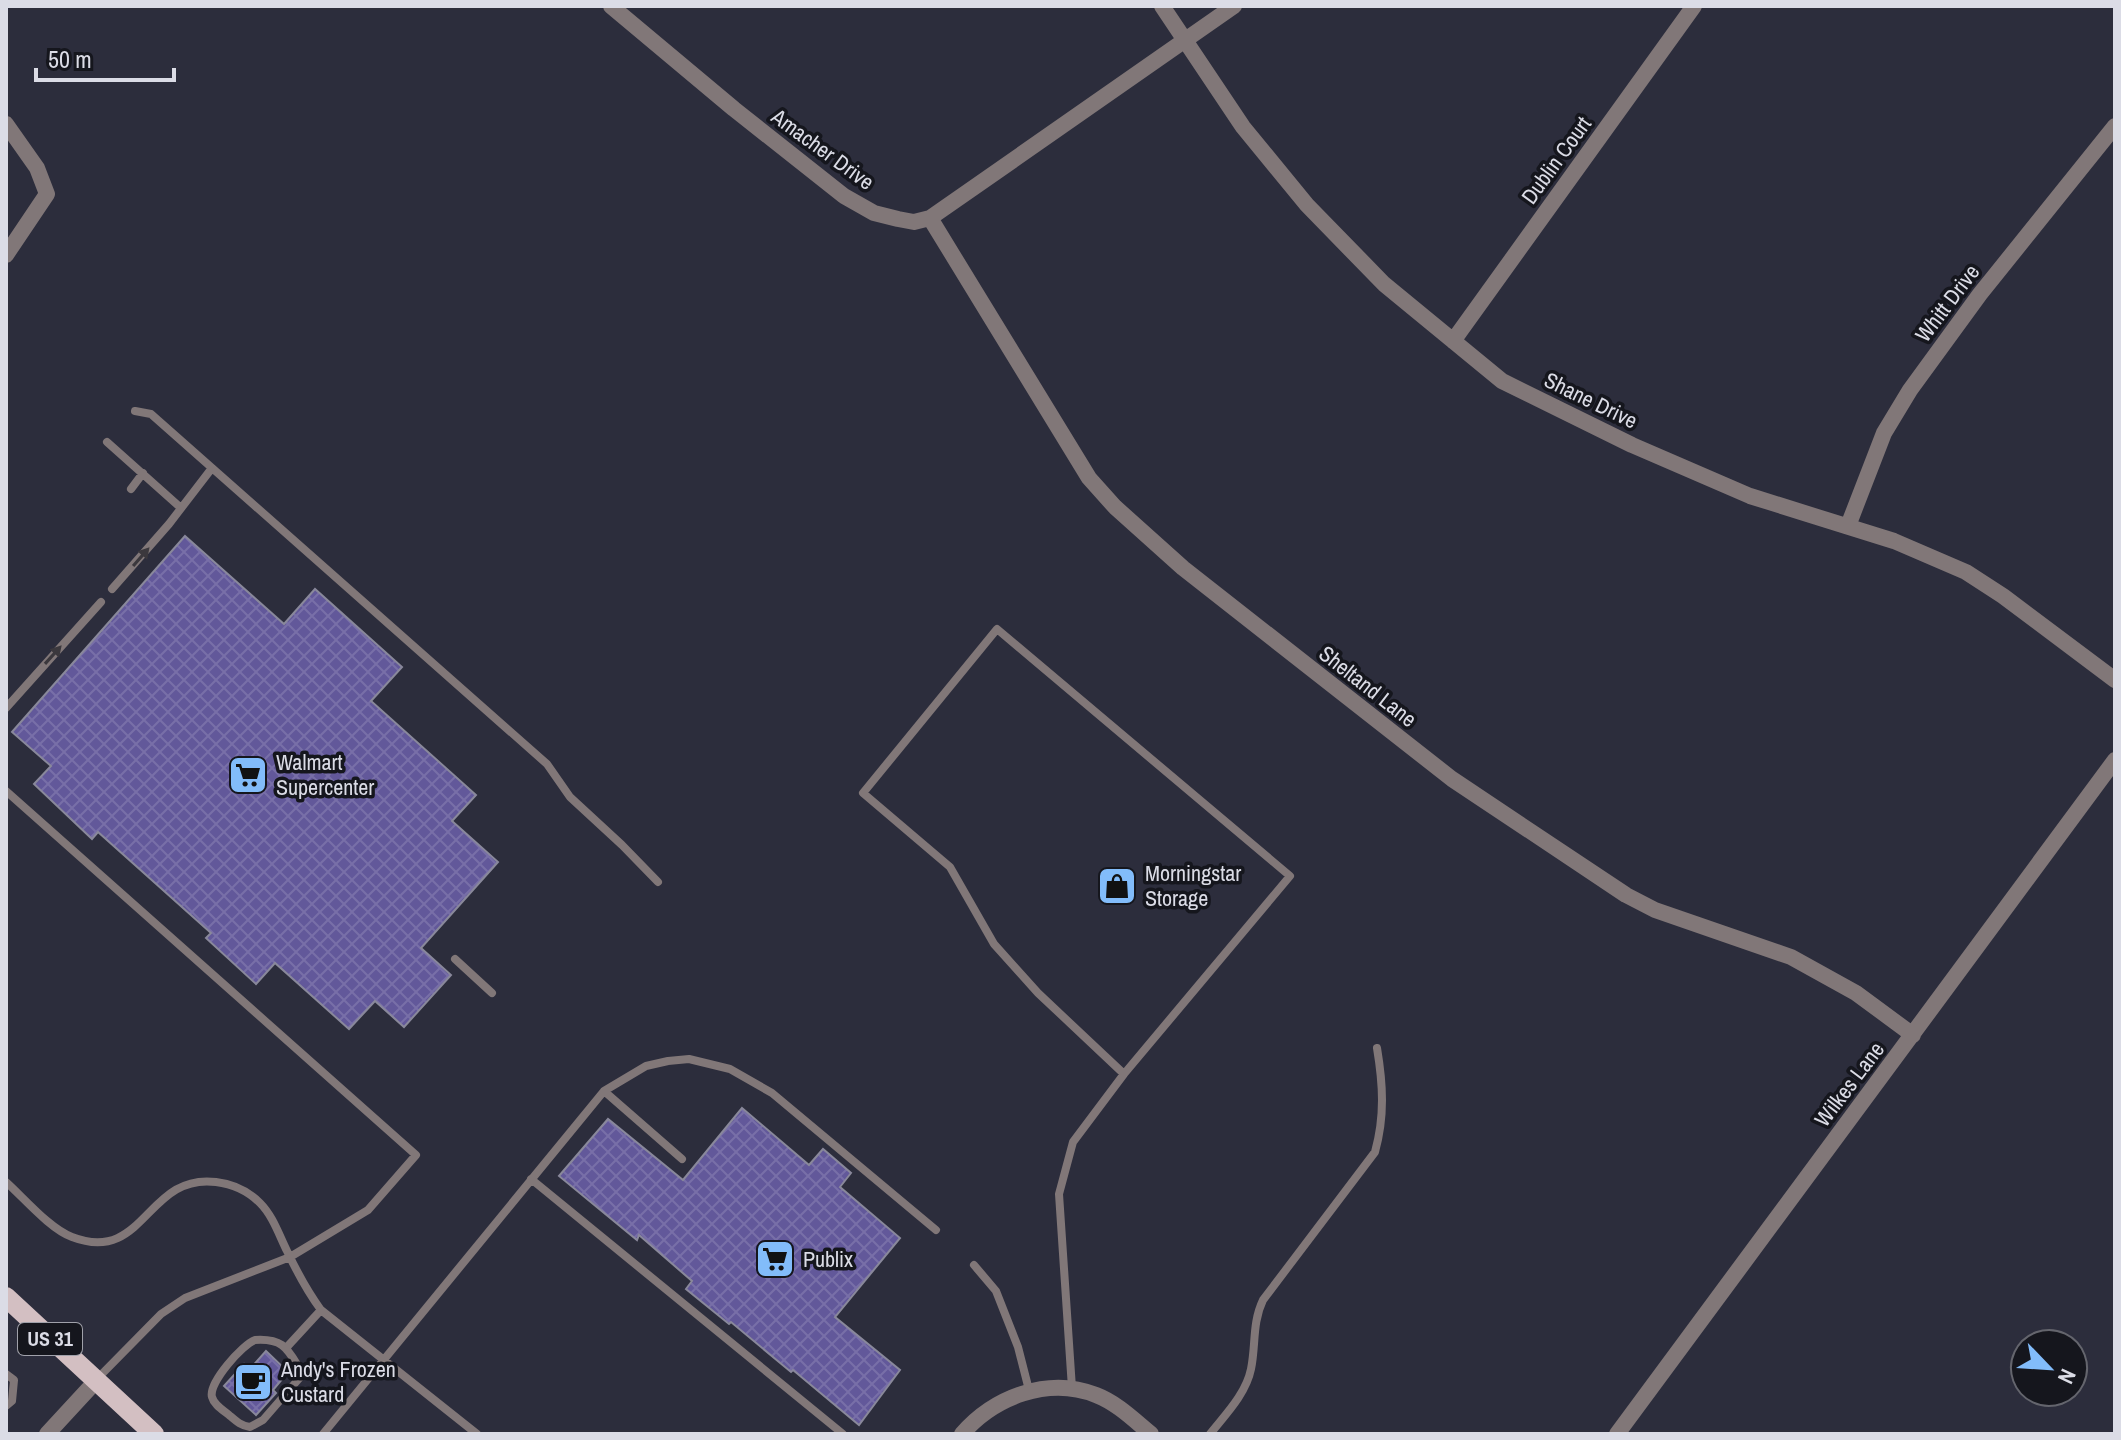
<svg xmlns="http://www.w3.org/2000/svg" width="2121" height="1440" viewBox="0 0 2121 1440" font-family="'Archivo Narrow',sans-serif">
<defs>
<pattern id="building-cross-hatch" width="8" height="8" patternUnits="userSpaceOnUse" patternTransform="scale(2)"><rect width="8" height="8" fill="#62589a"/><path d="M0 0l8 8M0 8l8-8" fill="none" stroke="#786fa8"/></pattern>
</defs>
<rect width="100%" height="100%" fill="#2c2d3c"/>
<path fill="url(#building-cross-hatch)" stroke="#89889b" stroke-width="2" d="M185,536L284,624L315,589L402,667L371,701L476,795L452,821L498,862L421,948L451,975L404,1027L375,1001L349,1029L275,963L256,984L206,938L211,933L98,832L92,839L34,784L51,766L12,732Z
M742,1108L809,1165L823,1149L851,1173L840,1187L900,1238L835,1317L900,1370L859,1425L793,1370L791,1372L731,1322L729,1324L686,1289L692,1281L639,1235L637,1240L559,1176L608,1119L683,1180Z
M266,1351L288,1372L273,1390L276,1393L256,1415L224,1386L244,1364L249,1370Z"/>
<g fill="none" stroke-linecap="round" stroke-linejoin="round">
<path stroke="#817778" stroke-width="8" d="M135,411L151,414L547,764L570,797L622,845L658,882
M107,442L181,508
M131,489L143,473
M112,589L169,524L212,468
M6,708L101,602
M6,791L416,1155L368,1210L290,1257L185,1298L161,1314L95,1381
M455,959L492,993
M604,1091L682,1159
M531,1179L843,1434
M6,1182C24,1198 50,1229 72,1237C145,1265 146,1173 216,1182C233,1184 248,1191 260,1203C273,1216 279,1235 287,1251C297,1272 307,1291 321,1310L477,1434
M974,1265L996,1291L1018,1347L1029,1390
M255,1340C286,1338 288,1351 303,1374L263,1420L250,1427C241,1426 236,1421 229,1415C223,1410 214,1405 212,1397C208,1383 243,1344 255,1340Z
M286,1348L321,1310
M6,1374L14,1380L12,1401L6,1406
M1072,1388L1059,1194L1073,1142L1124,1074L1290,876L997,629L863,793L950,867L994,944L1038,993L1124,1074
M323,1434L604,1091L646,1066L668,1061L689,1059L730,1069L772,1093L936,1230
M1210,1434C1225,1415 1246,1394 1251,1369C1256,1345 1252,1323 1263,1300L1375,1152C1385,1116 1383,1084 1377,1048"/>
<path stroke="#817778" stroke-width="16" d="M611,6L734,109L844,196L874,213L898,219L914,222L930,218L1234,6
M1162,6L1243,127L1307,205L1384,284L1502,381L1632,445L1750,496L1894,541L1966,572L2003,596L2115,680
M6,124L37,168L47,194L6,255
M930,218L1089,478L1115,507L1183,568L1452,779L1626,895L1655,910L1791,957L1856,993L1913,1035
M1453,341L1694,6
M1848,526L1884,433L1910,390L1980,294L2115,126
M47,1434L95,1382
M962,1434C994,1397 1048,1376 1096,1395C1117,1403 1134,1420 1151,1434
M1617,1434L2115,760"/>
<path stroke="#d3bfc2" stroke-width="20" d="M6,1297L154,1434"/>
</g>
<defs><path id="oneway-solid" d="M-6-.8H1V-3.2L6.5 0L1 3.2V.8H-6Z" transform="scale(2)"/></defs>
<g fill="#3b383d">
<use href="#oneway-solid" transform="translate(141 557) rotate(-49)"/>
<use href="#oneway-solid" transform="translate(53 655) rotate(-48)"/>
</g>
<defs>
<g id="supermarket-square" transform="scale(2)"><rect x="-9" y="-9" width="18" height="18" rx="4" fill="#82bcfa" stroke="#15161d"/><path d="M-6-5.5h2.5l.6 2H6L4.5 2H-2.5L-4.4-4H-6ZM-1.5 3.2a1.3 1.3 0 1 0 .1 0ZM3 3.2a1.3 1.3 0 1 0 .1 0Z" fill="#111"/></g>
<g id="shop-square" transform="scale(2)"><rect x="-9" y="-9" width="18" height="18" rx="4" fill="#82bcfa" stroke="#15161d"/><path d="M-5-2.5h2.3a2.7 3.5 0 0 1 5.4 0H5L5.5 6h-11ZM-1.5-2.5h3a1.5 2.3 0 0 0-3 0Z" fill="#111"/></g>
<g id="cafe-square" transform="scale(2)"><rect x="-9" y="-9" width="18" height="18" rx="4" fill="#82bcfa" stroke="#15161d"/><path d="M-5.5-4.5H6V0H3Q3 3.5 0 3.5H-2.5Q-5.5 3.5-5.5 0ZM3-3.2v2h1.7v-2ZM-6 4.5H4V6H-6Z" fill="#111"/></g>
</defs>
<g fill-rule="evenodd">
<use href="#supermarket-square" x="248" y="775"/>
<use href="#shop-square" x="1117" y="886"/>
<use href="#supermarket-square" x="775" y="1259"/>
<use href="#cafe-square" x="253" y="1382"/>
</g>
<g text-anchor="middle" stroke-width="7" stroke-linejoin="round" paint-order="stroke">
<rect fill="#15161d" stroke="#a0a1aa" stroke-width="2" x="18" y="1323" width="64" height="32" rx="6"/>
<g font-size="20" font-weight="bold" fill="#dbdce6">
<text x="50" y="1346">US 31</text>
</g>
<g font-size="22" fill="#dbdce6" stroke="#15161d">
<text transform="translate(823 149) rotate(36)" y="8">Amacher Drive</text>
<text transform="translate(1556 160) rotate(-54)" y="8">Dublin Court</text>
<text transform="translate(1947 303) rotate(-53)" y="8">Whitt Drive</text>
<text transform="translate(1591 400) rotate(26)" y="8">Shane Drive</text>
<text transform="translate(1368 686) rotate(38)" y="8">Sheltand Lane</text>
<text transform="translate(1849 1084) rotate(-53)" y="8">Wilkes Lane</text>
</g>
<g font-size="22" fill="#dbdce6" stroke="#15161d" text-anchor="start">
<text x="276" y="770">Walmart<tspan x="276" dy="25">Supercenter</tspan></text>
<text x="1145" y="881">Morningstar<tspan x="1145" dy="25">Storage</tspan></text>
<text x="803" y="1267">Publix</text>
<text x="281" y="1377">Andy's Frozen<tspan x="281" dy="25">Custard</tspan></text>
</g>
</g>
<rect width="2121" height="1440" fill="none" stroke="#dbdce6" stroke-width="16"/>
<g transform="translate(2049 1368) rotate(115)"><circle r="38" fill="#15161d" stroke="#64656d" stroke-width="2"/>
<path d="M0-6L14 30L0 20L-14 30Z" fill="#82bcfa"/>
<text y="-12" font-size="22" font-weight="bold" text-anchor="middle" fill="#dbdce6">N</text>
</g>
<path d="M36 68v12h138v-12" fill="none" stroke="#dbdce6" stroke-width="4"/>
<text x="48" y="68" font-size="24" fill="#dbdce6" stroke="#15161d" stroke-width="6" paint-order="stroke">50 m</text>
</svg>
